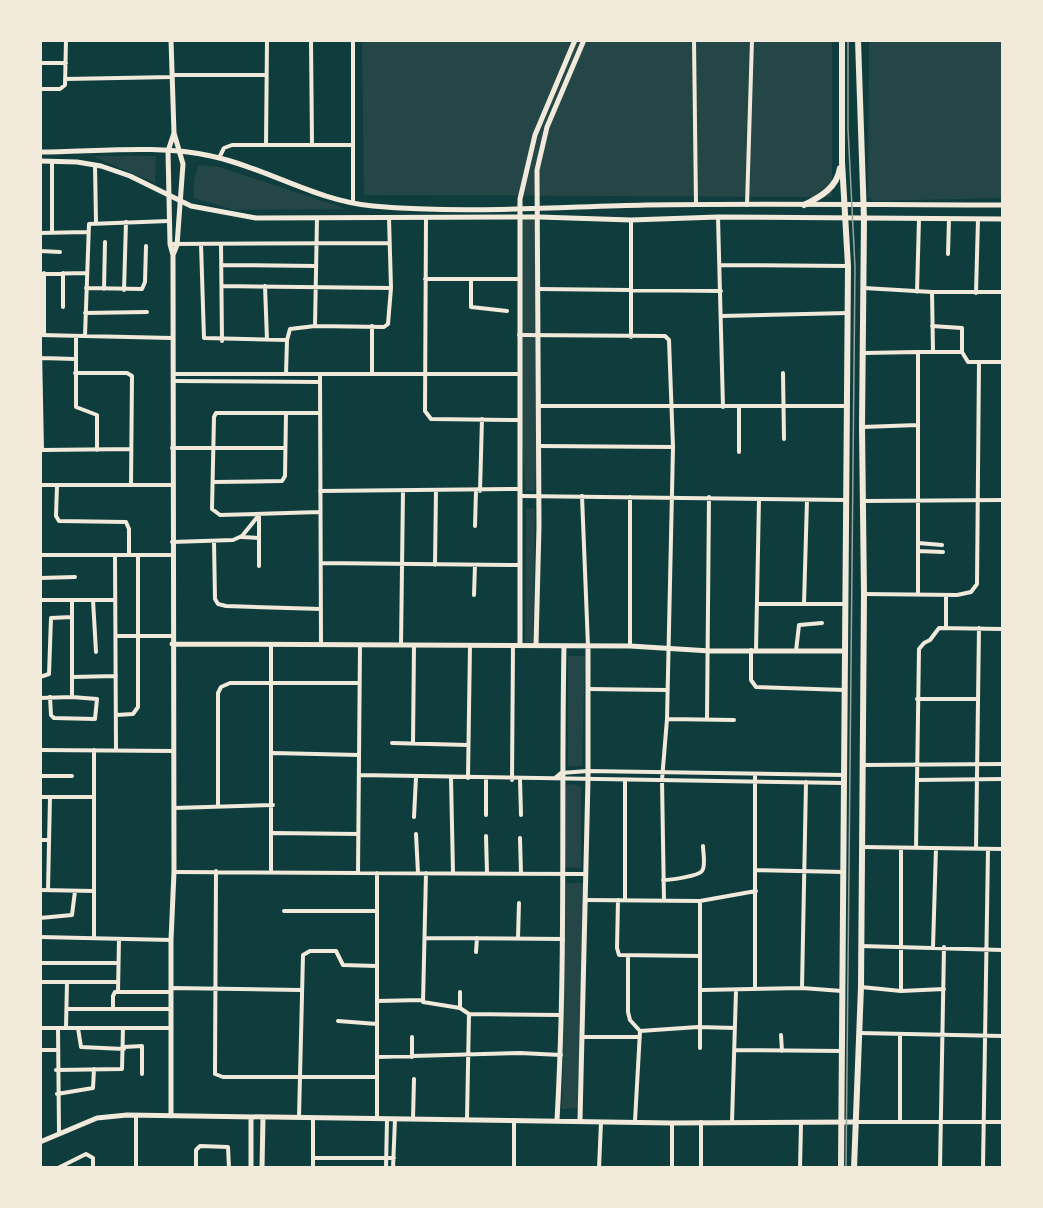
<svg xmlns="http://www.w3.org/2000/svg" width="1043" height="1208" viewBox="0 0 1043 1208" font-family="'Noto Sans',sans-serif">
<rect width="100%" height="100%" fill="#0f3d3e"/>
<path fill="#244646" d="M362,41H832V197L364,195Z
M869,41H1002V198L873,201L868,196Z
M92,156H156L155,183Z
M198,165L219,167L347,209L234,210L194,198V181Z
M519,217H539V406L535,491H526L518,405Z
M535,508L533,642L525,643L526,509Z
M568,656H585L582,766H568Z
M575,784L581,788V868L564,867L565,788L567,785Z
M566,883H584V902L578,1108L562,1109Z"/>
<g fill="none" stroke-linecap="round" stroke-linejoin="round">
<path stroke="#f1e9da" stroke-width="4" d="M311,40L312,145
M694,40L696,205
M40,63H66
M172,75H266
M65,79L172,77
M40,89H60L65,85L66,40
M266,145L267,40
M219,158L224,148L232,145H353
M95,165L96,222
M353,203V40
M747,205L752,40
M426,217L425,411L431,419L518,420
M718,217L723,407
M52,232V161
M40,233L87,232
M170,244L390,243
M201,244L204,338L287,340
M221,244L222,341
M40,251L60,252
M948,254L949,219
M221,265L316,266
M720,265L848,266
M44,273V335
M63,273V307
M40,274L86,273
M425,279H519
M471,279V307L507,311
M222,286L391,288
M265,286L267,340
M86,288L142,289L145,282L146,246
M864,288L932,292H1002
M104,289L105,242
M539,289L721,291
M124,290L126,222
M917,292L919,219
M932,292L933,351
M976,293L978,219
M85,313L147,312
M722,316L848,313
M315,326L317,218
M932,326L962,328V352
M40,335L172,338
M519,335L665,336L669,340L673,447L667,719L662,780L664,901
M76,336V407L97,415V450
M85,336L89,224L169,221
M631,337V220
M40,349L42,450
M918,352H962L968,362H1002
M864,353L918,352V595
M41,358L75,359
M75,373H127L132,376L131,485
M783,373L784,439
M173,374H518
M286,374L287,340L290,329L315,326L384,327L388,324L391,288L389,218
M372,374V326
M320,375L321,645
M173,381L320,382
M539,406H846
M320,413H216L214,417L212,509L220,515L320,512
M862,427L918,425
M539,446L673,447
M172,448H285
M42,450L131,449
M739,452V406
M213,482L282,481L285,476L286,413
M40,485H172
M57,485L56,516L59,521L126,522L129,529V555
M320,491L520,489
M480,491L482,419
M521,496L846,500
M582,496L588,646
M630,497V646
M863,501L1002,500
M475,526L476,491
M242,537L259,538
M172,542L233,540L242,536L259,515
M214,542L215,599L218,604L226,606L321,609
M918,543L942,545
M918,551L943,552
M40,555H172
M115,555L116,749
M321,563L520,565
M435,565L436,490
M259,566V515
M40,578L75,577
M864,594L957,595L971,592L977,584L979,362
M474,595L475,565
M946,596V628
M40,600H115
M93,600L96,652
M758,604H845
M804,604L807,500
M116,636H172
M271,644V871
M401,645L403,491
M751,650V680L756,687L845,690
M756,650L759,499
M796,651L799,625L822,623
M40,677L49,674L51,618L72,617
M72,677L116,676
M588,689L667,690
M50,697L51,715L54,718L95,719L97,699L72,697
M40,698L72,697V600
M917,699H977
M116,715L133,714L138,707V555
M707,718L709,497
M667,719L734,720
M392,743L468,745
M413,743L414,645
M40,750L174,751
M94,750V938
M273,753L359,755
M863,765L1002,764
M359,775L844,783
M40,776H72
M451,778L453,873
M468,778L470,645
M555,778L561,773L588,771L844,775
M520,779L521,815
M512,780L513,646
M625,780V900
M917,780L1002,779
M40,797H94
M218,806V693L221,687L230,683H359
M174,808L273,805
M486,815V778
M414,817L416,777
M273,833L358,834
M416,834L418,873
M486,836L487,873
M520,838L521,874
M40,840H49
M862,847L1002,849
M916,848L919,649L924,643L930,640L939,628L1002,629
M976,849L979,628
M756,870L844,872
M216,871L215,1074L223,1077H377
M174,872L585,874
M358,873L360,645
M426,873L423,1002L460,1008L469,1014L561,1015
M663,880C670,880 699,876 702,871C706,866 703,852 703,846
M40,890L94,891
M48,890L50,797
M586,900L700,901L756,891
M618,900L617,948L619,955L700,956
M700,901V1048
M284,911H377
M40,918L72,915L75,891
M40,937L171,940
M425,938L563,939
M518,938L519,903
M861,946L1002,950
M933,947L936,848
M476,952L477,938
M628,956V1012L630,1020L640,1031L698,1027L735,1028
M40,963H118
M40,982H118
M861,987L901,991L944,989
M171,988L300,990
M802,988L806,782
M755,989V775
M701,990L802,988L842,991
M901,991V848
M118,992L119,939
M377,1001L422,1000
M460,1008V992
M67,1009H171
M113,1009V996L115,992H171
M338,1021L377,1024
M40,1028H171
M58,1028L59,1132
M66,1028L67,982
M78,1028L81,1047L124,1049
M860,1033L1002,1036
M781,1035L782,1051
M412,1037V1057
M583,1037H640
M124,1047L142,1046V1074
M40,1050H57
M735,1050L842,1051
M377,1057L520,1053L561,1055
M56,1070L122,1069L123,1028
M57,1094L93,1088L94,1069
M299,1117L303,955L310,951H336L343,965L377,966
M377,1118V873
M413,1119L414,1079
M467,1119L469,1014
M635,1121L640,1031
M732,1122L736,991
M855,1122H1002
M900,1122V1035
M313,1158H394
M58,1168L86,1154L93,1158V1168
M136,1168V1115
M196,1168V1150L200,1146L228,1147L229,1168
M313,1168V1118
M386,1168L387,1119
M393,1168L395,1119
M514,1168V1120
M599,1168L601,1122
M672,1168V1123
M701,1168V1122
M800,1168L801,1124
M940,1168L944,947
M983,1168L988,849"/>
<path stroke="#f1e9da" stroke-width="5" d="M171,40L174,133L183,164L177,245L173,255
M172,644L630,646L710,651H845
M520,645V199L535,135L575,40
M536,645L539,527L537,170L547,127L584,40
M171,1116V940L174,872L173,255L170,244L168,151L174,133
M251,1117V1168
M557,1120C566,962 561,804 564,646
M580,1120L588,779V646
M40,1142L97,1118L127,1115L672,1123L854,1122
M262,1168L263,1117"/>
<path stroke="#f1e9da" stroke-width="5" d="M40,152C93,152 161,144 211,156C267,168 316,201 373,206C464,214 556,207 646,205C765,203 884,205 1002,205
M40,161L77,162L101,166L130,176L191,206L256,218L539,217L631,220L718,217L1002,219"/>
<path stroke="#f1e9da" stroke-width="6" d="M804,205C820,197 837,188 840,168
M841,1168L848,266L842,162V40
M854,1168L861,987L864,594L862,427L864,219L858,40"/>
<path stroke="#97a49c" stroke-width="1.5" d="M846,1168L855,267L848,129V40"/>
</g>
<rect width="1043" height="1208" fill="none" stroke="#f1e9da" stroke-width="84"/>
</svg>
